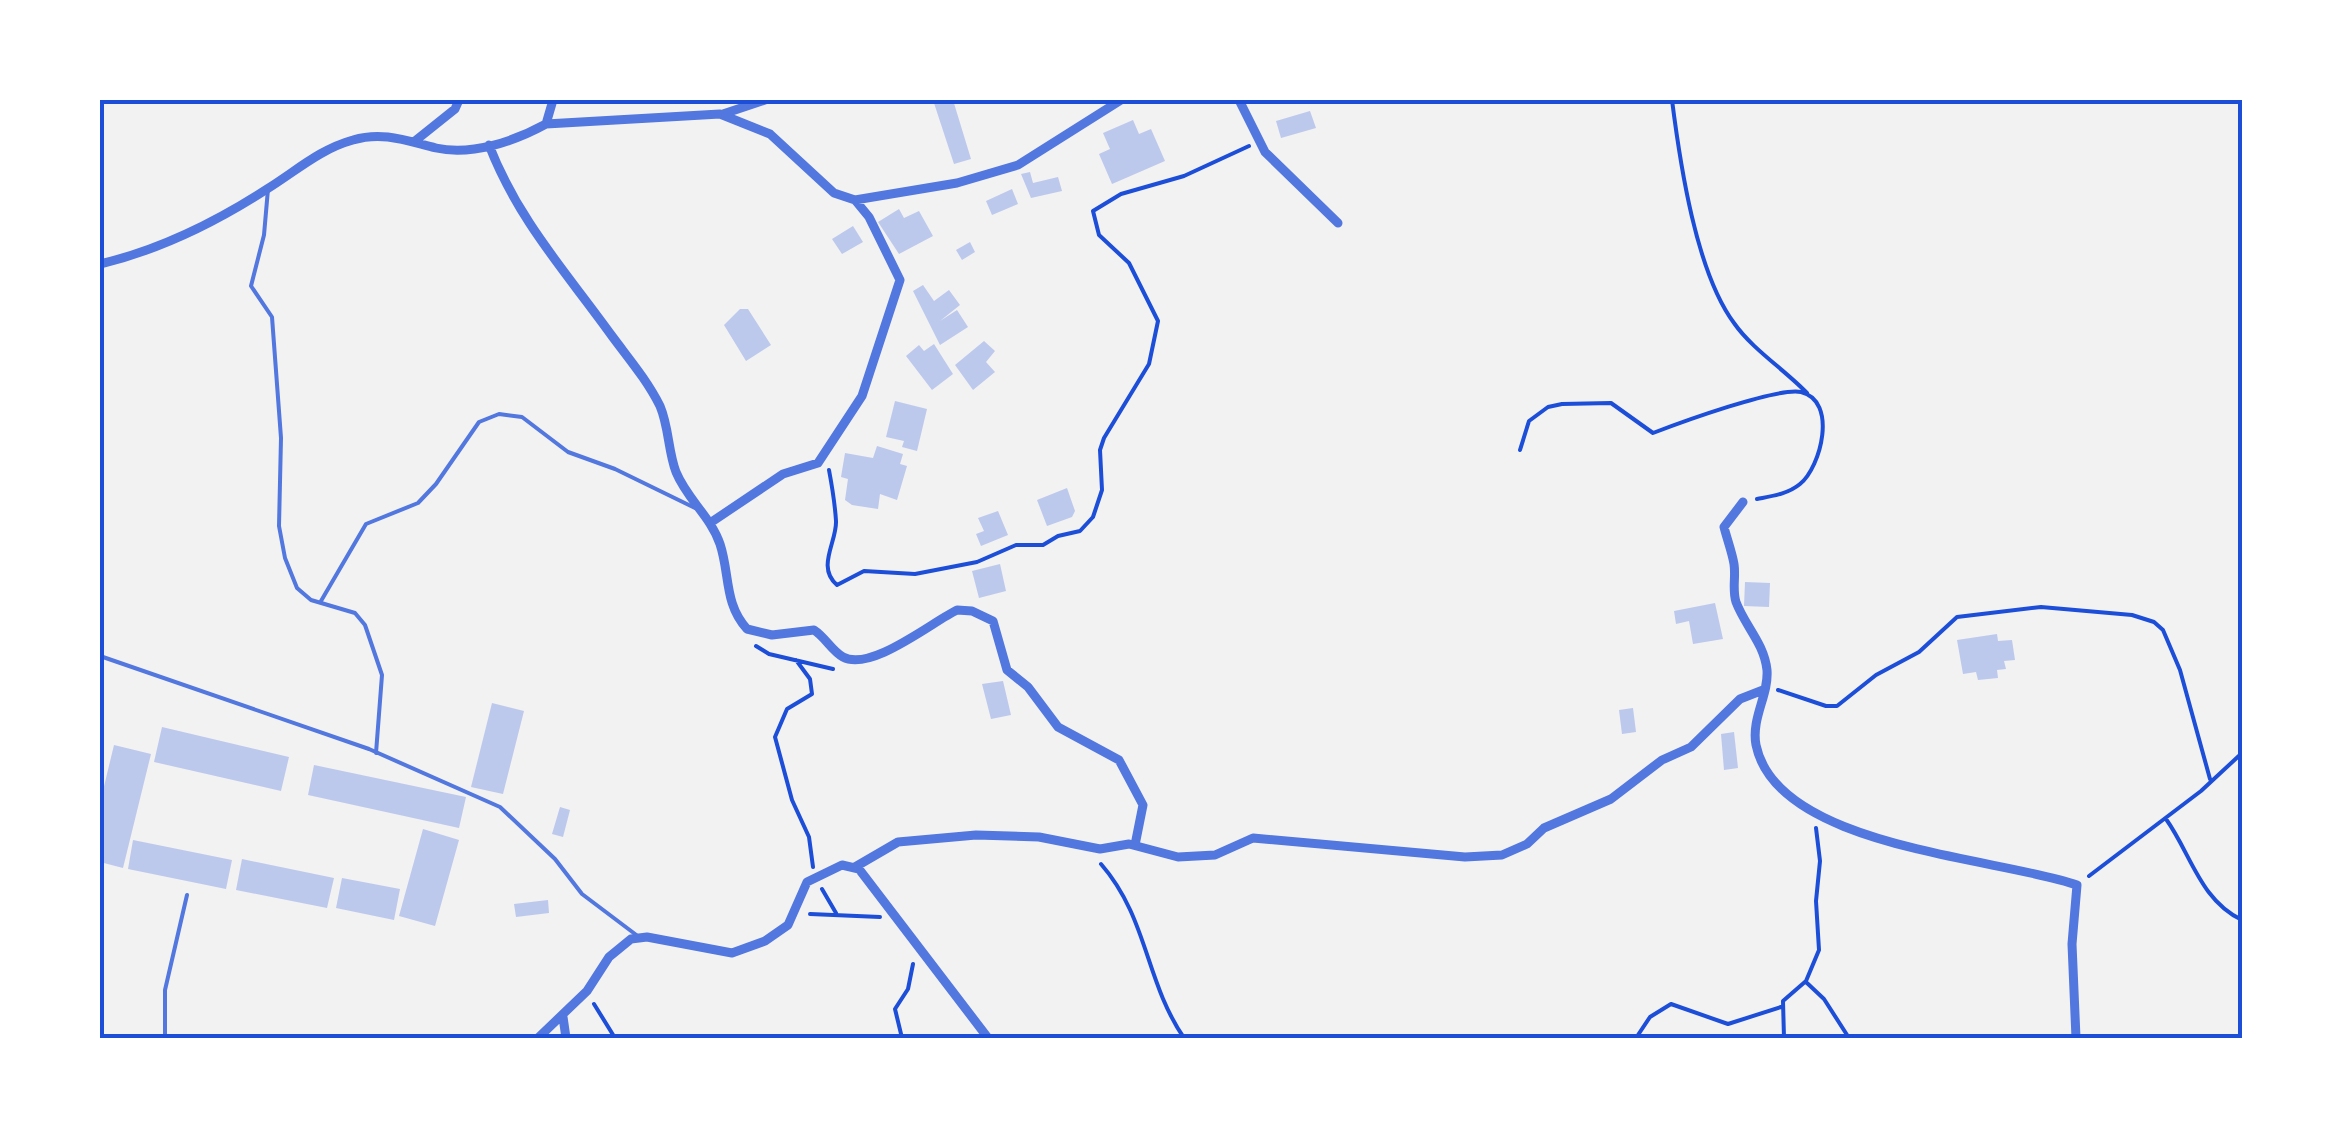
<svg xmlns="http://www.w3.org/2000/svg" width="2342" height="1138" viewBox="0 0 2342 1138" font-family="Commissioner,sans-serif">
<rect width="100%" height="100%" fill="#f2f2f2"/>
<path fill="#bdc9ec" d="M933,100H953L971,159L954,164Z
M1310,111L1316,128L1281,138L1276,121Z
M1133,120L1139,134L1151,129L1165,161L1112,184L1099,154L1110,149L1103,133Z
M1030,172L1033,183L1058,177L1062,191L1031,198L1021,174Z
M1012,189L1018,204L992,215L986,201Z
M899,209L904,218L919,211L933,236L899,254L878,222Z
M853,226L863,242L842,254L832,239Z
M970,242L975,252L962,260L956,250Z
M923,285L934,301L949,290L960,305L940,321L957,310L968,327L940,345L913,291Z
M740,309H748L771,345L746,361L724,325Z
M984,341L995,351L986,362L995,372L973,390L955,365Z
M934,344L953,374L932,390L906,356L919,345L924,351Z
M895,401L927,409L917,451L902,447L904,441L886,437Z
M877,446L903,454L900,464L907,466L897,500L880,494L878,509L852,505L845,500L848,479L841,477L845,453L873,458Z
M1067,488L1075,511L1072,517L1047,526L1037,500Z
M998,511L1008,535L981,546L976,534L984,531L978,518Z
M1000,564L1006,591L979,598L972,571Z
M1745,582L1770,583L1769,607L1744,606Z
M1715,603L1723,639L1693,644L1689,621L1676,624L1674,611Z
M1997,634L1998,641L2012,640L2015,660L2004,661L2006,669L1997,670L1998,678L1978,680L1976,672L1963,674L1957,640Z
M1003,681L1011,715L991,719L982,684Z
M492,703L524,711L503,794L471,787Z
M1633,708L1636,732L1622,734L1619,710Z
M162,727L289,757L281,791L154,762Z
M1734,732L1738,768L1724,770L1721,734Z
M114,745L151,754L123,868L100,862V803Z
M314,765L466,797L459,828L308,795Z
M560,807L570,810L563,837L552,834Z
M423,829L459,840L435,926L399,916Z
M133,840L232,860L226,889L128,869Z
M242,859L334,878L327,908L236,890Z
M342,878L400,889L394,920L336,908Z
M548,900L549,913L516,917L514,904Z"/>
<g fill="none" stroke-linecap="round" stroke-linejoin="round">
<path stroke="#1d4ed8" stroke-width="4" d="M1672,100C1680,163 1696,272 1734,323C1752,349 1785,370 1807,393
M1520,450L1529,421L1548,407L1562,404L1611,403L1653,433C1679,423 1777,387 1801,392C1838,401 1821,467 1800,484C1788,494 1772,496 1757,499
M829,470C832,486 835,505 836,521C837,542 816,567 837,585L864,571L915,574L977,562L1016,545H1043L1058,536L1080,531L1093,517L1102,490L1100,450L1104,438L1149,364L1158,321L1129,263L1099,235L1093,211L1121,194L1184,176L1249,146
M756,646L769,654L833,669
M796,660L810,679L812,694L787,709L775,737L792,800L809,837L813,867
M1778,690L1826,706H1837L1876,675L1919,652L1957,617L2041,607L2132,615L2154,622L2163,630L2180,670L2210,779
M2166,819C2191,854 2200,900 2242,920
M1101,864C1148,918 1145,981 1184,1038
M2089,876L2201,791L2242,753
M822,889L836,913
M810,914L880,917
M1807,983L1824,999L1849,1038
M594,1004L615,1038
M902,1038L895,1009L908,989L913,964
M1636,1038L1650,1017L1671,1004L1728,1024L1781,1007
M1784,1038L1783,1001L1806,981L1819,950L1816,901L1820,861L1816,828"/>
<path stroke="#5277de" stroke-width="4" d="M268,189L264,235L251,286L272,317L281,438L279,526L285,558L297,588L311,600L355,613L365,625L382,675L376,753
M321,601L366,524L418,503L436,484L479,422L499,414L522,417L568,452L615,469L695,508
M100,656L369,749L500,807L555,859L582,894L639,937
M165,1038V990L187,895"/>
<path stroke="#5277de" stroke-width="9" d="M1239,100L1265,152L1338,223
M723,114L765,100
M546,124L720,114L770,134L834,193L855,200L957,183L1018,165L1121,100
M415,141L455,109L459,100
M489,145C518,220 566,272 612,336C629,359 647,380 660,406C669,427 668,451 676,472C687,499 711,517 720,544C730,574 724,604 747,629L772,635L814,630C825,637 832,651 843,657C871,672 932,622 957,610L972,611L993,621L1007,670L1028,687L1058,727L1119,760L1143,805L1135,845
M100,264C159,250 216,222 267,189C296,171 320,149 353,140C383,131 407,141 436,148C472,156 515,141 546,124L553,100
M1743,502L1724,527C1727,539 1732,552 1734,564C1736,577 1732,589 1736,602C1745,626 1764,643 1767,670C1769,695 1751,718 1756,745C1777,848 1997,857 2077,885L2072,944L2076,1038
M710,523L783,474L818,463L862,396L900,280L869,217L855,200
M855,867L898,842L976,835L1039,837L1100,849L1129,844L1178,857L1215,855L1253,838L1465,857L1502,855L1527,844L1544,828L1611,799L1662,760L1691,747L1740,699L1763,690
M563,1017L566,1038
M538,1038L587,991L609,957L631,939L647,937L732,953L765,941L788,925L807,882L842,865L859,869L988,1038"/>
</g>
<rect width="2342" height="1138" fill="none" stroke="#ffffff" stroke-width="205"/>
<rect x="102" y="102" width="2138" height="934" fill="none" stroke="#1d4ed8" stroke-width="4"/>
</svg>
